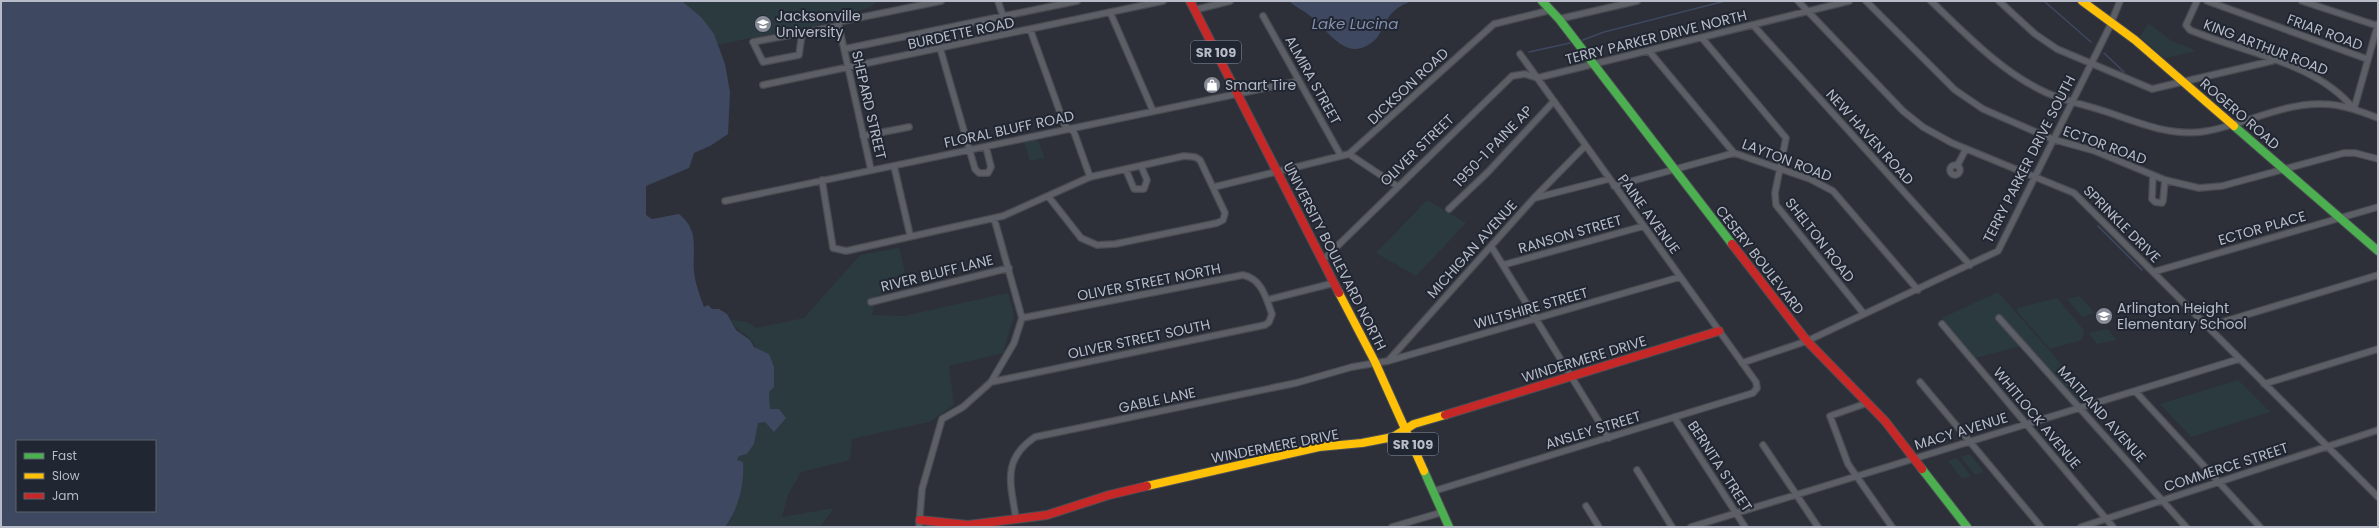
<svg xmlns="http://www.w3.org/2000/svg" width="2379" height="528" viewBox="0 0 2379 528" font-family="Poppins,sans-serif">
<rect width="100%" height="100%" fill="#2d3038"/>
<path fill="#2b3a3e" d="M682,1H878L871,7L831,19L832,22L717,45C711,24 696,15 682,1Z
M2148,23L2172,41L2196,51L2165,58L2140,37Z
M1037,138L1045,158L1030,161L1024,141Z
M1427,200L1466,223L1416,276L1376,253Z
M899,248L905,272L892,279V291L875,296L872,315L903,316L1008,293L1014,315L1003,353L949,366L954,405L929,422L852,439L850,460L801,472L788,495L782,517L834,508L820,527H725L732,518L744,470L737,460L739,455L747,454L754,444L758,423L764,422L770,409L769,392L774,386V367C765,359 758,350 751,340C744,332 737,331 731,320L747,322L756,328L804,318L860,255Z
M1998,292L2091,398L2078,401L2025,345L1975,358L1942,318Z
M2079,296L2095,313L2082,317L2067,299Z
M2057,298L2084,330L2082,340L2050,349L2017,311V308Z
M2107,329L2117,340L2097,344L2088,333Z
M2238,380L2270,412L2191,437L2160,404Z
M1970,454L1984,472L1975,475L1961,457Z
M1957,458L1971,476L1962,479L1948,461Z"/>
<path fill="#3e4860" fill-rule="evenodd" d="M1,1H682L702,18L714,34L725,64L730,92L728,134L710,146L694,153L689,168L646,186V215L652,219L679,214C700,231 692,248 694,271C695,283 700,296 704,307L708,305L712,309H719L727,314L736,330L750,340L754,347L769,354L774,367V387L769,392L770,409H779L786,418L774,432L765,422L758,423L754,444L747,454L739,456L737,460L743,462C745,482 738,511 725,527H1ZM17,441H155V511H17Z
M1289,1H1412C1398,6 1390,12 1384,26C1381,30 1379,36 1376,39C1347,66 1330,31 1309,15C1303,10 1295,7 1289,1Z"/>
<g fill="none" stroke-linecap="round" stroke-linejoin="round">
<path stroke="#3e4860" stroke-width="1.5" d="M2044,1L2091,42
M1583,40L1604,32L1725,1
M1529,52L1570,43
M2104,53L2124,72
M2098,226L2142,270"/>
<g stroke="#494b51" stroke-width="8">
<path id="street" d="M998,1L1003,16
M1798,1L1903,111L1923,127L1952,143L2074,193L2378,497
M1866,1L1955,90L1983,109L2052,139L2095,151L2165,180L2199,188L2222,186L2344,153H2355L2378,159
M1931,1C1967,35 2001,72 2047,93C2068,102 2091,106 2113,114C2144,125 2175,137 2207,131C2246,124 2283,103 2322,104C2341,104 2360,111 2378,118
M1999,1L2035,34L2057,49L2152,89L2272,61
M2197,1L2186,25L2190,30C2244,53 2316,62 2354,109
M2207,1L2367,59
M2302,1L2378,26
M1194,10L1230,1
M1110,12L1153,111
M1263,16L1341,156
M1559,19L1637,1
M1753,25L1970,265
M1030,29L1065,126L1074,132L1090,177
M802,33L799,55L763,62L753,42L838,26
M1702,38L1786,138L1775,193L1776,205L1864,314
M940,48L975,169L979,173H988L991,167L986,147
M844,49L1077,1
M1649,51L1734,153L1810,179L1833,191L1918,290
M763,85L1163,1
M2354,109L2378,24
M863,136L909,127
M1349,154L1397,186
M1950 170a5 5 0 1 1 10 0a5 5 0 1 1-10 0Z
M894,166L910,235
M1957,166L1966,149
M871,170L838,22L941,1
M1126,170L1134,189H1144L1147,180L1141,166
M2153,175L2152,199L2155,202L2162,203L2163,201L2165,180
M822,180L833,248L846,251L1003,216L1090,177L1184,156L1195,157L1200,160L1225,213L1223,220L1217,223L1115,244L1097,245L1081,238L1048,196
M1614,186L1734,153
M1214,187L1349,154L1494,24L1551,10
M1535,198L1609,179
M725,201L1299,81
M1449,209L1488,172L1554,101
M1491,246L1609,438
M1322,261L1512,76L1525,74L1537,78L1849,1
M1503,265L1644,226
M2153,272L2378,207
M1267,300L1334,283
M871,302L1009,268
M1999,318L2186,527
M1942,324L2113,527
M2206,327L2378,275
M1388,361L1680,277
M1742,363L1807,341L1998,251L2109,28L2120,1
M991,382L1265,325L1269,322L1272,314C1266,298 1262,279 1243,275L1022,318
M1920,382L2041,527
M2264,384L2378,349
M2135,391L2260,527
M1867,403L1830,416L1848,464L1892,527
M1674,417L1745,527
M1763,445L1818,527
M1637,470L1672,527
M1434,491L1753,393L1757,388L1756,382L1520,54
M1586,506L1599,527
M1016,519C1011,484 1001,460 1035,437L1296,383L1352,367L1388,361L1534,198L1585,146
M919,527L922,489L942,419L963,407L991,382L1014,343L1022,318L994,218
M1392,527L1443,512
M1691,527L2239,359
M2081,527L2378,430"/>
</g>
<g stroke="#4b4d55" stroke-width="10">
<path id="fast" d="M1542,1L1559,19L1732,244
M2234,126L2378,251
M1922,469L1967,527
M1424,471L1449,527"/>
</g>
<g stroke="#4b4d55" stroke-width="10">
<path id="slow" d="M2082,1L2135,40L2234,126
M1339,293L1375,362L1424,471
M1147,486L1319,447L1362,443L1393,437L1414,424L1445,415"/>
</g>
<g stroke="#4b4d55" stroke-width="10">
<path id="jam" d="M1190,1L1339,293
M1732,244L1807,341L1885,421L1922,469
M1445,415L1719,331
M920,520L968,525L1047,515L1109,495L1147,486"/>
</g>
<use href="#street" stroke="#5d5f66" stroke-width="5.5"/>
<use href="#fast" stroke="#4caf50" stroke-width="8"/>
<use href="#slow" stroke="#ffc107" stroke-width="8"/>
<use href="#jam" stroke="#c62828" stroke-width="8"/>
</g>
<defs>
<g id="university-disc" transform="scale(0.9)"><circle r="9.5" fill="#878b96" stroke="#212633"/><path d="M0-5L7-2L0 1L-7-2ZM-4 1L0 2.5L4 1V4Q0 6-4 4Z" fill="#fff"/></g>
<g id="shop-disc" transform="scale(0.9)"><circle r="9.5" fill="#878b96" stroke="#212633"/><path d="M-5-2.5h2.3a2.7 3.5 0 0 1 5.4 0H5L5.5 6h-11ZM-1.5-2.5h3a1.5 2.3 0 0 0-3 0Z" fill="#fff"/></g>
<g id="school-disc" transform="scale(0.9)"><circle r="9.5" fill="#878b96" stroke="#212633"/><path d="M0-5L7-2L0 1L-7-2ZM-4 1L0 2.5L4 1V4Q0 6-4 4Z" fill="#fff"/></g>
</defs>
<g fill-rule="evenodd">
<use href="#university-disc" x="763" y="24"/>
<use href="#shop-disc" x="1212" y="85"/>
<use href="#school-disc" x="2104" y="316"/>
</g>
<g text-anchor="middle" stroke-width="4" stroke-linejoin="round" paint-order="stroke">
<g fill="#212633" stroke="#8b8f9b" stroke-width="1">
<rect x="1191" y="41" width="50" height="22" rx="3"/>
<rect x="1388" y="433" width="50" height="22" rx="3"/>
</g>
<g font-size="13" font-weight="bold" fill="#b8bcc8">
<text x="1216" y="57">SR 109</text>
<text x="1413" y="449">SR 109</text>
</g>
<g font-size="14" fill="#b8bcc8" stroke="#212633" text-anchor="start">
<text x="776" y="21">Jacksonville<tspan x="776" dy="16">University</tspan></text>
<text x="1225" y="90">Smart Tire</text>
<text x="2117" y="313">Arlington Height<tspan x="2117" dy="16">Elementary School</tspan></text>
</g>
<g font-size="14" fill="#b8bcc8" stroke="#212633">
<text transform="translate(2325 32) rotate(20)" y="5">FRIAR ROAD</text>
<text transform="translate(961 33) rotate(-12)" y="5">BURDETTE ROAD</text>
<text transform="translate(1656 37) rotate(-14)" y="5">TERRY PARKER DRIVE NORTH</text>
<text transform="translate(2266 47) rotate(21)" y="5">KING ARTHUR ROAD</text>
<text transform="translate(1313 80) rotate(61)" y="5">ALMIRA STREET</text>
<text transform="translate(1408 86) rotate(-43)" y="5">DICKSON ROAD</text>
<text transform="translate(869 105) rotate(77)" y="5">SHEPARD STREET</text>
<text transform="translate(2240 114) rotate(41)" y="5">ROGERO ROAD</text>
<text transform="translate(1009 129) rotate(-12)" y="5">FLORAL BLUFF ROAD</text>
<text transform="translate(1870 137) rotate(48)" y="5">NEW HAVEN ROAD</text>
<text transform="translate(2105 145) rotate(20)" y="5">ECTOR ROAD</text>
<text transform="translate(1493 146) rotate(-46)" y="5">1950-1 PAINE AP</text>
<text transform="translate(1417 150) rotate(-44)" y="5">OLIVER STREET</text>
<text transform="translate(2029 159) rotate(-63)" y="5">TERRY PARKER DRIVE SOUTH</text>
<text transform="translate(1787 160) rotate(21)" y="5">LAYTON ROAD</text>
<text transform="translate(1649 214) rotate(54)" y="5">PAINE AVENUE</text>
<text transform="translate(2122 224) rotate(45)" y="5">SPRINKLE DRIVE</text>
<text transform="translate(2262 228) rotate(-16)" y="5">ECTOR PLACE</text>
<text transform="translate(1570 234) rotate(-16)" y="5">RANSON STREET</text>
<text transform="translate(1820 240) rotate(52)" y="5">SHELTON ROAD</text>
<text transform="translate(1472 249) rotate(-48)" y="5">MICHIGAN AVENUE</text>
<text transform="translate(1335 256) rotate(63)" y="5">UNIVERSITY BOULEVARD NORTH</text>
<text transform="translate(1760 260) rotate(52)" y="5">CESERY BOULEVARD</text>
<text transform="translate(937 273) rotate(-14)" y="5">RIVER BLUFF LANE</text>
<text transform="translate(1149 282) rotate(-11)" y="5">OLIVER STREET NORTH</text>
<text transform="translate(1531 308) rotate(-16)" y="5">WILTSHIRE STREET</text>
<text transform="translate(1139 339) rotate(-12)" y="5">OLIVER STREET SOUTH</text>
<text transform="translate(1584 359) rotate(-17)" y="5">WINDERMERE DRIVE</text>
<text transform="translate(1157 400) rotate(-12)" y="5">GABLE LANE</text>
<text transform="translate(2102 414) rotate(48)" y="5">MAITLAND AVENUE</text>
<text transform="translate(2037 418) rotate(50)" y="5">WHITLOCK AVENUE</text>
<text transform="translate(1593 430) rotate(-17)" y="5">ANSLEY STREET</text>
<text transform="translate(1961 431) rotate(-17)" y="5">MACY AVENUE</text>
<text transform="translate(1275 446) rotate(-11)" y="5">WINDERMERE DRIVE</text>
<text transform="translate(1720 466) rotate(57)" y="5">BERNITA STREET</text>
<text transform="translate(2226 467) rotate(-18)" y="5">COMMERCE STREET</text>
</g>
<g font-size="15" font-style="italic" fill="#848fac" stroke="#212633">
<text x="1355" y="29">Lake Lucina</text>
</g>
</g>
<rect width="2379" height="528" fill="none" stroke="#b8bcc8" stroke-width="4"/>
<rect x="16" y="440" width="140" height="72" fill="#212633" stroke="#5d626f"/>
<rect x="24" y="453" width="20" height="6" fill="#4caf50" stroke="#5d626f"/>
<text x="52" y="460" font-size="12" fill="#b8bcc8">Fast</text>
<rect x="24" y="473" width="20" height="6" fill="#ffc107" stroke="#5d626f"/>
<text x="52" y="480" font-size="12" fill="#b8bcc8">Slow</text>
<rect x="24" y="493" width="20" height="6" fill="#c62828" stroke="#5d626f"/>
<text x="52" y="500" font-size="12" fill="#b8bcc8">Jam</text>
</svg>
